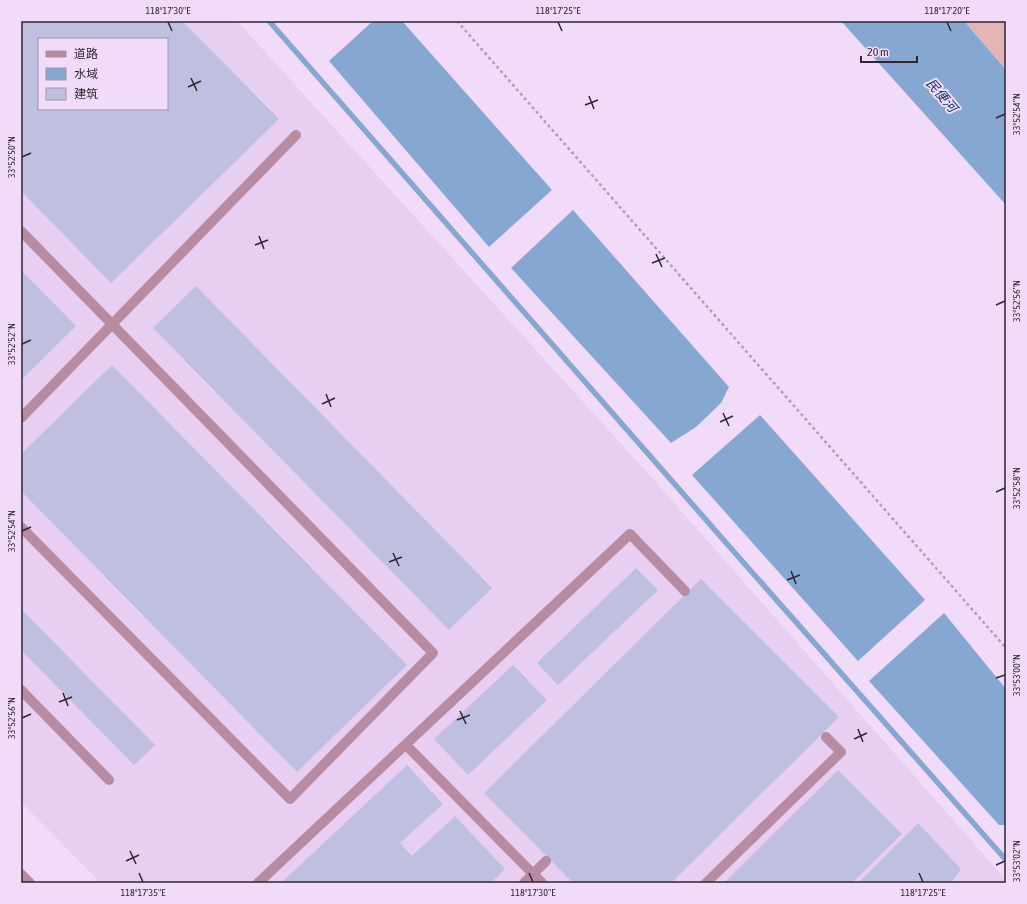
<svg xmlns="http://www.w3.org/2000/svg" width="1027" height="904" viewBox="0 0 1027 904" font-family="'Asap Condensed','Noto Sans SC',sans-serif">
<rect width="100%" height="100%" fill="#f1dbf9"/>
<path fill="#e8cef1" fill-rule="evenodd" d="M21,21H237L654,480L1006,880V883H101L21,802ZM39,39H167V109H39Z"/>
<path fill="#e3b6b5" d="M964,21H1006V70Z"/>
<path fill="#86a7d1" d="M373,21H402L552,190L489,247L329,61Z
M841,21H964L1006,70V205Z
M573,210L729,387L721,403L696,427L671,443L511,268Z
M760,415L925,600L858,661L692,475Z
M944,613L1006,689V825H999L869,681Z"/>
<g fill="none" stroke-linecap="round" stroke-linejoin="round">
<path stroke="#86a7d1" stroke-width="5.5" d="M269,21L728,545L1006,860"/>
</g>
<path fill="#bfbfe0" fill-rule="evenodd" d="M21,21H182L279,119L111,283L21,191ZM39,39H167V109H39Z
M21,270L76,326L21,380Z
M196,286L492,588L449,630L153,328Z
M112,365L407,665L297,772L21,491V454Z
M636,568L658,590L558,685L537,663Z
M701,579L839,717L671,883H573L484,793Z
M23,611L155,745L134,765L21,650V613Z
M513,665L547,700L468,775L434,739Z
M407,765L443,804L400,843L412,856L455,816L505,869L491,883H281Z
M838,770L902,834L852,883H724Z
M918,823L961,869L951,883H858Z"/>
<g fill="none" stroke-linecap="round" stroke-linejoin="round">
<path stroke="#b09eb6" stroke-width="2.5" stroke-dasharray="3 3" stroke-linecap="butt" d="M457,21L1006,648"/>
<path stroke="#b78ca1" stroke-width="10" d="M21,231L433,653L290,799L21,527
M21,418L296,135
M21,690L109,780
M406,745L542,883
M258,883L630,534L685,591
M524,883L546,861
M706,883L841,752L826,737"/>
<path stroke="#b78ca1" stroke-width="10" d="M21,874L30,883"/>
</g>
<path fill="none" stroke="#2e2631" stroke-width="1.5" d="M168,22L172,31M558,22L562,31M947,22L951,31M191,78L197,91M188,87L201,81M589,96L594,109M585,105L598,100M996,118L1005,114M22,157L31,153M259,236L264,249M255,245L268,240M656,254L662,267M652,263L665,258M996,305L1005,301M22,344L31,340M326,394L331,407M322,404L335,398M723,413L729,426M720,422L733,416M996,492L1005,488M22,531L31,527M393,553L399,566M389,562L402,557M791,571L796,584M787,580L800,575M996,678L1005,675M63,693L68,706M59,702L72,697M460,711L466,724M22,718L31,714M457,720L470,715M858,729L863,742M854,739L867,733M130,851L136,864M126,861L139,855M996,865L1005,861M139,873L143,882M529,873L533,882M919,873L923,882"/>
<g text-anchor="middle" stroke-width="4" stroke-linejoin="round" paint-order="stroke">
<g font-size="13" font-style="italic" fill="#08376b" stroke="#f1dbf9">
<text transform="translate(942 95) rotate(49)" y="5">民便河</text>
</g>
</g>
<rect width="1027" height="904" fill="none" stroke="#f1dbf9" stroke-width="44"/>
<rect x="38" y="38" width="130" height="72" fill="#f1dbf9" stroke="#a393a9"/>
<rect x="46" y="51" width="20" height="6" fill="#b78ca1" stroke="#a393a9"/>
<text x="74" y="58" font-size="12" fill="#2e2631">道路</text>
<rect x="46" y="68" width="20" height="12" fill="#86a7d1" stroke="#a393a9"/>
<text x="74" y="78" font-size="12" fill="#2e2631">水域</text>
<rect x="46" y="88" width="20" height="12" fill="#bfbfe0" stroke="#a393a9"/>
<text x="74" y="98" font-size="12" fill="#2e2631">建筑</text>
<path d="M861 56v6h56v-6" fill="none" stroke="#2e2631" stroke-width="2"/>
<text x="867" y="56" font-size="12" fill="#2e2631" stroke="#f1dbf9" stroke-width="3" paint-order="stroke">20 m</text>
<rect x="22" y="22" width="983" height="860" fill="none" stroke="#2e2631" stroke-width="1.5"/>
<g font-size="10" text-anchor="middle" fill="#2e2631">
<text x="168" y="14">118°17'30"E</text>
<text x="558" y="14">118°17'25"E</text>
<text x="947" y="14">118°17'20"E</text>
<text transform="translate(1016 114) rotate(-90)" y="4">33°52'54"N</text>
<text transform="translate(11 157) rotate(-90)" y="4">33°52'50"N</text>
<text transform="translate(1016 301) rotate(-90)" y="4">33°52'56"N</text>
<text transform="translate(11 344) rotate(-90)" y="4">33°52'52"N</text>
<text transform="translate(1016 488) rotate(-90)" y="4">33°52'58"N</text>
<text transform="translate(11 531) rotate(-90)" y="4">33°52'54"N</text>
<text transform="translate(1016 675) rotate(-90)" y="4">33°53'00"N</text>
<text transform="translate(11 718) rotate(-90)" y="4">33°52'56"N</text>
<text transform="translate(1016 861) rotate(-90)" y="4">33°53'02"N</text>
<text x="143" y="896">118°17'35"E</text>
<text x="533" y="896">118°17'30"E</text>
<text x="923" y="896">118°17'25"E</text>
</g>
</svg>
